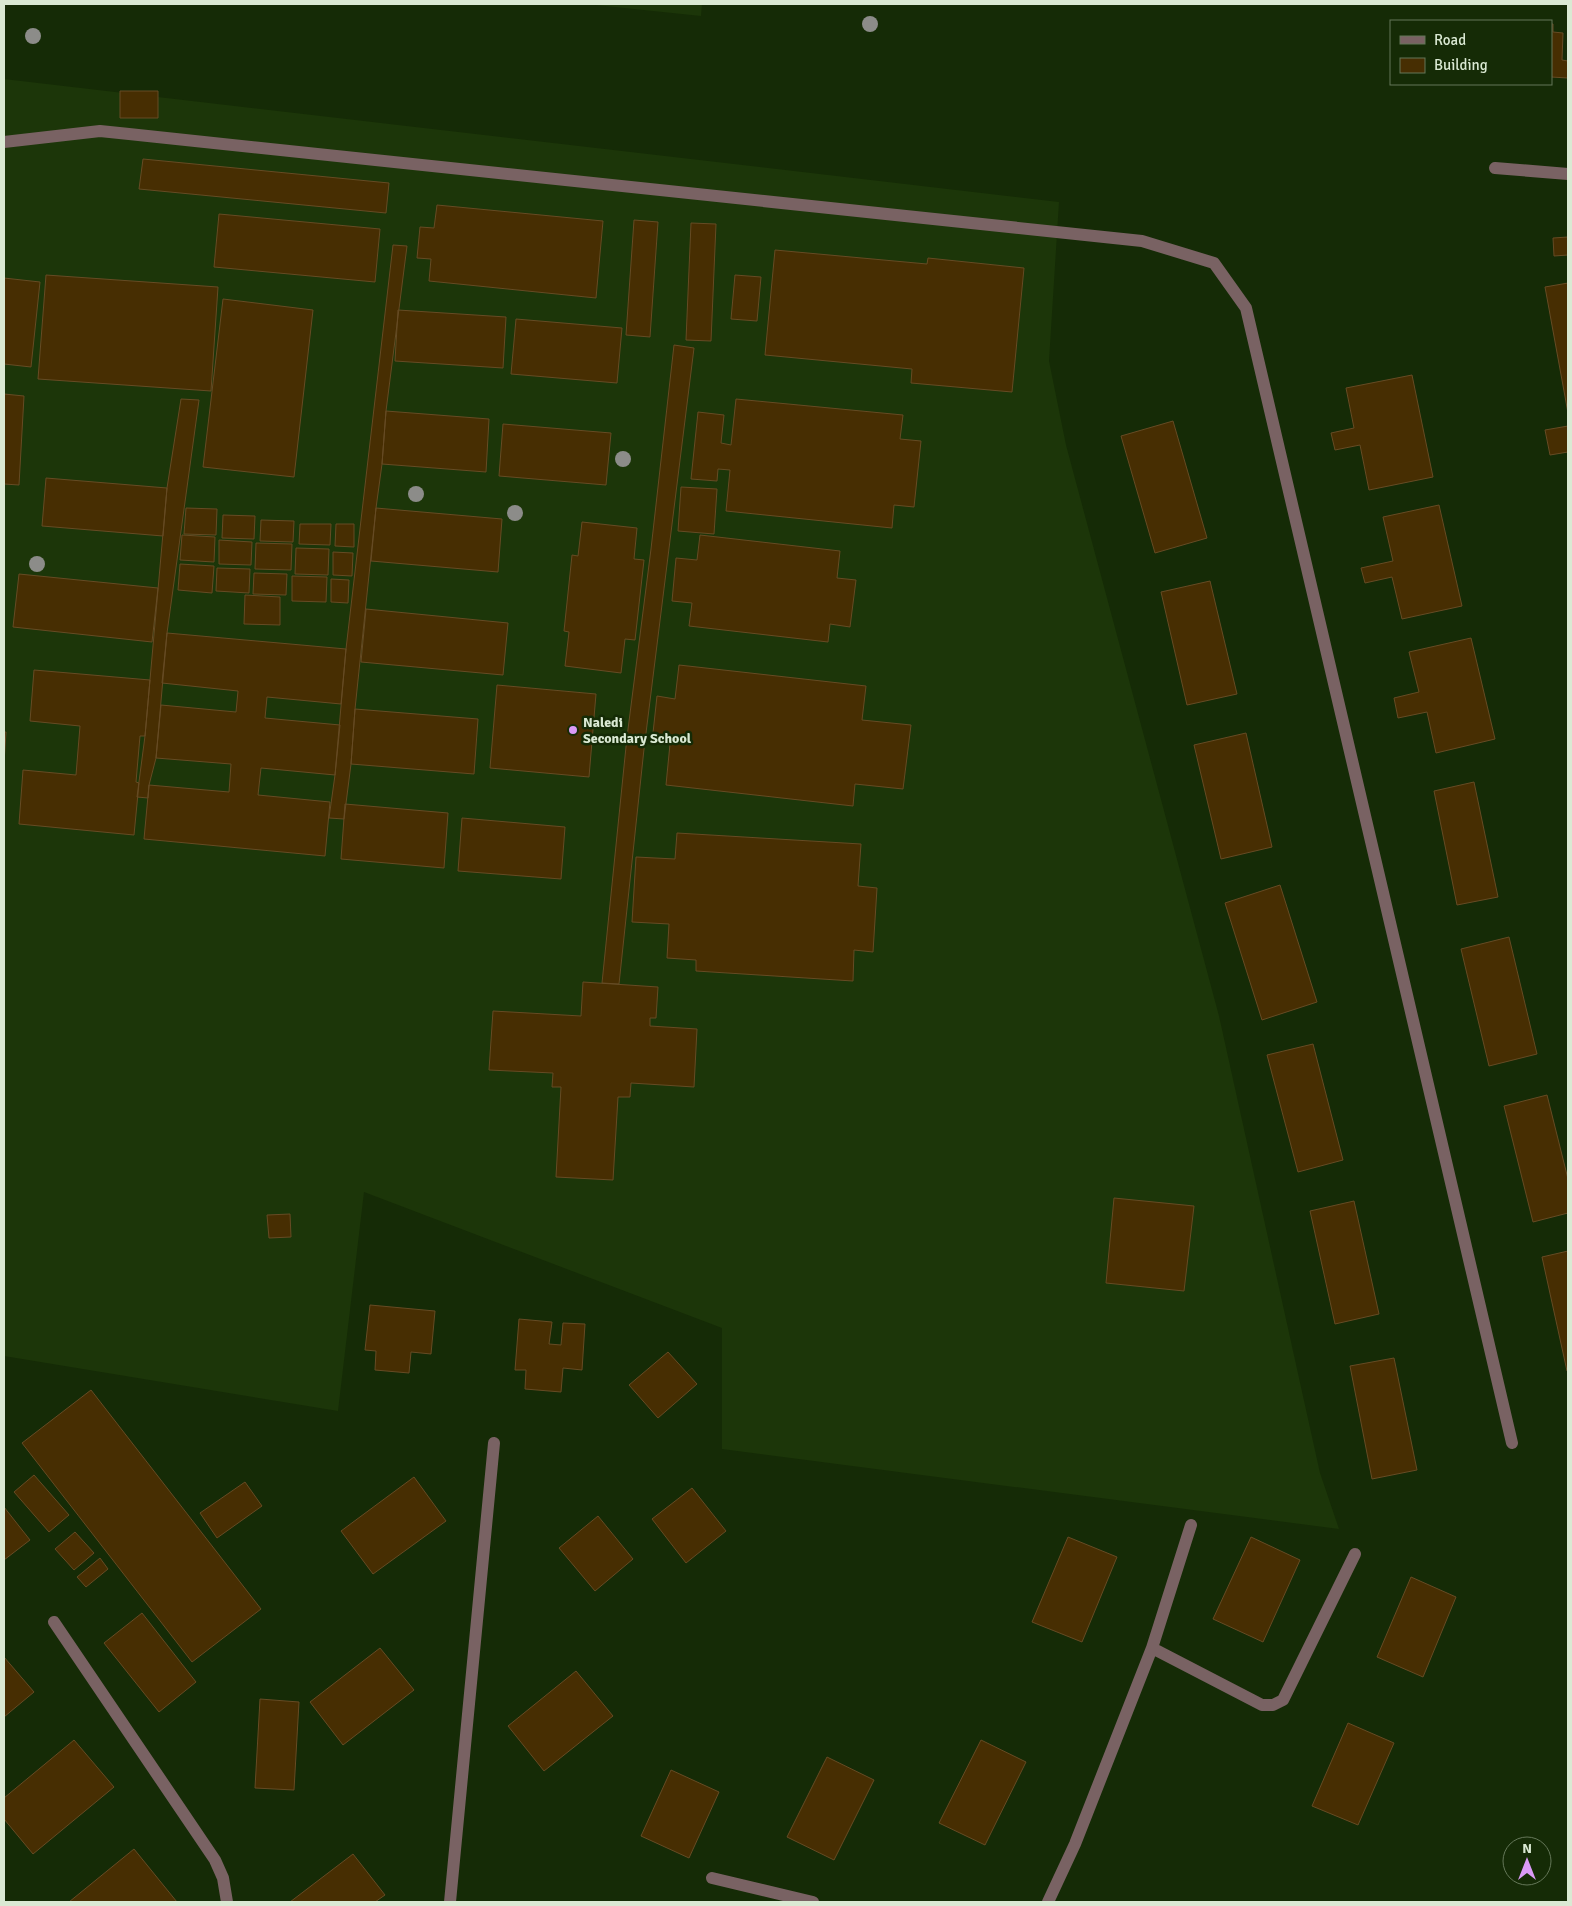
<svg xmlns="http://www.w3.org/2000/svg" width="1572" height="1906" viewBox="0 0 1572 1906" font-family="Signika,sans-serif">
<rect width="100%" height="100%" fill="#152b06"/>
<path fill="#1c3609" d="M586,4H702L701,16Z
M4,79L1059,202L1049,361L1066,445L1219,1016L1320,1473L1339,1529L722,1449V1328L364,1192L338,1411L4,1356Z"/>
<path fill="#472e02" stroke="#664b24" d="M1551,24H1553V32L1563,33L1562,60L1568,61V78L1551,77Z
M120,91H158V118H120Z
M143,159L389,183L386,213L139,189Z
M437,205L603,221L596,298L429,281L431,259L417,258L420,227L434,228Z
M219,214L380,229L375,282L214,267Z
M634,220L658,222L650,337L626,335Z
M691,223L716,224L711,341L686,340Z
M1568,237V255L1554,256L1553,238Z
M393,245L407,246L386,411L382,464L376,508L355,709L351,764L344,819L329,818L335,775L346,649Z
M775,250L927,264L928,258L1024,268L1012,392L911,383L912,369L765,355Z
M46,275L218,287L211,391L38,379Z
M735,275L761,277L757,321L731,319Z
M4,278L40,282L31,367L4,364Z
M1568,283V413L1545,287Z
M223,299L313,310L294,477L203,467Z
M398,310L506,317L503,368L395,361Z
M516,319L622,328L617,383L511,374Z
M674,345L694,348L644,749L619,984L602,983L627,737L651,549Z
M1412,375L1433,477L1369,490L1360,445L1335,450L1331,433L1354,428L1346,388Z
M4,394L24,396L19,485L4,484Z
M181,399L199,400L167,633L156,758L149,785L148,798L137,797L145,736L167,488Z
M736,399L903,415L900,439L921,441L914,507L894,505L892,528L726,511L730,470L718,469L717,481L691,479L698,412L724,415L721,443L731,445Z
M386,411L489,419L486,472L382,464Z
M1173,421L1207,538L1155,553L1121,436Z
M503,424L611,433L606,485L499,476Z
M1568,426V452L1550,455L1545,430Z
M46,478L167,488L163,536L42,526Z
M681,487L717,489L714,534L678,531Z
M1439,505L1462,606L1402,619L1392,577L1365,583L1361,568L1393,561L1383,517Z
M186,508L217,509L216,535L184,534Z
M376,508L502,519L498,572L371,561Z
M223,515L255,516L254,539L222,538Z
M261,520L294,521L293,542L260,541Z
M582,522L637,528L634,559L644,560L635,640L625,639L621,673L565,666L569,632L564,631L572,555L578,556Z
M300,524H331L330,545L299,544Z
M336,524H354V547L335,546Z
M182,535L215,537L214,562L180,560Z
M700,535L840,551L837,578L856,580L850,627L830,624L828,642L689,626L692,603L672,601L676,558L697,560Z
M219,540L252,542L251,565L219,564Z
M256,543L292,544L291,570L255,569Z
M296,548L329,549L328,575L295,574Z
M333,552L353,553L352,576L333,575Z
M180,564L214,566L212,593L178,590Z
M217,568L250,569L249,593L216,591Z
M254,573L287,574L286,595L253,594Z
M19,574L158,588L152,642L13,627Z
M292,576L327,577L326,602L292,601Z
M331,579L349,580L348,603L331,602Z
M1210,581L1237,694L1187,705L1161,592Z
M245,595L280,597V625L244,624Z
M366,609L508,623L503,675L361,662Z
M167,633L346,649L341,704L267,697L265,718L340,725L335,775L261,768L258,795L330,802L325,856L144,839L149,785L229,792L231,764L156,758L161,705L236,712L238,691L162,683Z
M1471,638L1495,739L1436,753L1427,712L1398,718L1394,698L1419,692L1409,652Z
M679,665L866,686L862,720L911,725L903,789L855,784L853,806L666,785L670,744L652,742L657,696L675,699Z
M34,670L150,680L145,736H140L136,782L139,783L134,835L19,824L23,770L76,775L80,726L30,721Z
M497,685L596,694L589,777L490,768Z
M355,709L478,719L474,774L351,764Z
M4,732H6L4,763Z
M1246,733L1272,847L1221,859L1194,745Z
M1474,782L1498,897L1457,905L1434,791Z
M345,804L448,813L444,868L341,859Z
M462,818L565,827L561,879L458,871Z
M677,833L861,844L858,886L877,888L873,952L854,950L853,981L696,971V960L667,958L669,924L632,922L636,857L675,859Z
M1280,885L1317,1002L1262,1020L1225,903Z
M1509,937L1537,1054L1489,1066L1461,949Z
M583,982L658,987L656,1018H650V1026L697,1029L694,1087L631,1083L630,1097H618L613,1180L556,1177L561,1087H552L553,1073L489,1070L493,1011L581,1016Z
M1313,1044L1343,1160L1298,1172L1267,1055Z
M1547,1095L1568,1179V1213L1533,1222L1504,1106Z
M1114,1198L1194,1206L1184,1291L1106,1283Z
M1354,1201L1379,1314L1335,1324L1310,1211Z
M290,1214L291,1237L269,1238L267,1215Z
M1568,1251V1371H1567L1542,1257Z
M370,1305L435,1311L431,1354L411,1352L409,1373L375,1370L376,1351L365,1350Z
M519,1319L552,1322L549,1344L561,1345L563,1323L585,1324L582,1370L563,1368L561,1392L525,1389L526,1370H515Z
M668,1352L697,1384L658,1418L629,1385Z
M1394,1358L1417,1470L1372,1479L1350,1366Z
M91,1390L261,1609L192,1662L22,1443Z
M34,1475L69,1515L49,1532L14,1492Z
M414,1477L446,1521L373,1574L341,1531Z
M245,1482L262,1506L217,1538L200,1513Z
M692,1488L726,1531L686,1563L652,1519Z
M4,1507L30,1540L4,1560Z
M598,1516L633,1559L595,1591L559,1548Z
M75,1532L94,1553L74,1570L55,1549Z
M1068,1537L1117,1557L1082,1642L1032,1622Z
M1251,1537L1300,1560L1263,1642L1213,1619Z
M100,1558L108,1569L86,1587L77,1577Z
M1411,1577L1456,1597L1423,1677L1377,1657Z
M142,1613L196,1682L159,1712L104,1643Z
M380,1648L414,1690L343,1745L310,1702Z
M4,1657L34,1692L4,1717Z
M576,1671L613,1716L544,1771L508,1726Z
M260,1699L299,1702L294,1790L255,1788Z
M1348,1723L1394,1743L1358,1825L1312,1806Z
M74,1740L114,1787L33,1854L4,1819V1798Z
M981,1740L1026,1762L985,1845L939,1823Z
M827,1757L874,1780L834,1860L787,1837Z
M671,1770L719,1792L689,1858L641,1836Z
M134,1849L177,1902H69Z
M353,1854L385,1895L375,1902H290Z"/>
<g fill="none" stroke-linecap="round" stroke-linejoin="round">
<path stroke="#796263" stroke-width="12" d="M4,142L100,131L129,134L1142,241L1214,263L1246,308L1512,1443
M1495,168L1568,174
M1191,1525L1152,1648L1262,1705H1273L1283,1700L1355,1554
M54,1622L215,1860L223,1878L227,1902
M712,1878L813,1902
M450,1902L494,1443
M1048,1902L1075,1844L1152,1648"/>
</g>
<g fill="#8c8c89">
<circle cx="870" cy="24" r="8"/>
<circle cx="33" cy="36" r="8"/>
<circle cx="623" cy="459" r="8"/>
<circle cx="416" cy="494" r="8"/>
<circle cx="515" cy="513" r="8"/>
<circle cx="37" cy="564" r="8"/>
</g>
<circle fill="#da9af6" stroke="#152b06" stroke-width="2" cx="573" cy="730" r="5"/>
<g text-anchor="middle" stroke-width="5" stroke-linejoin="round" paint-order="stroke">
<g font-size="14" font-weight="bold" fill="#dae9d3" stroke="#152b06" text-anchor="start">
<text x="583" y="727">Naledi<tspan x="583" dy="16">Secondary School</tspan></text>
</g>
</g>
<rect width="1572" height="1906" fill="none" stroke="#dae9d3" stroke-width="10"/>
<rect x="1390" y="20" width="162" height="65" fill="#152b06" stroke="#647758"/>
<rect x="1400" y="36" width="25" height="8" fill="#796263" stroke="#647758"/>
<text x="1434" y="45" font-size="15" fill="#dae9d3">Road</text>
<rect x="1400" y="58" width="25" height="15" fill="#472e02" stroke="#647758"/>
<text x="1434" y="70" font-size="15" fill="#dae9d3">Building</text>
<g transform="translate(1527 1861)"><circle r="24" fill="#152b06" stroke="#647758"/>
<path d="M0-4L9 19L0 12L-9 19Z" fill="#da9af6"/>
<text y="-8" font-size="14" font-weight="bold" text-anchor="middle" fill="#dae9d3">N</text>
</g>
</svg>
